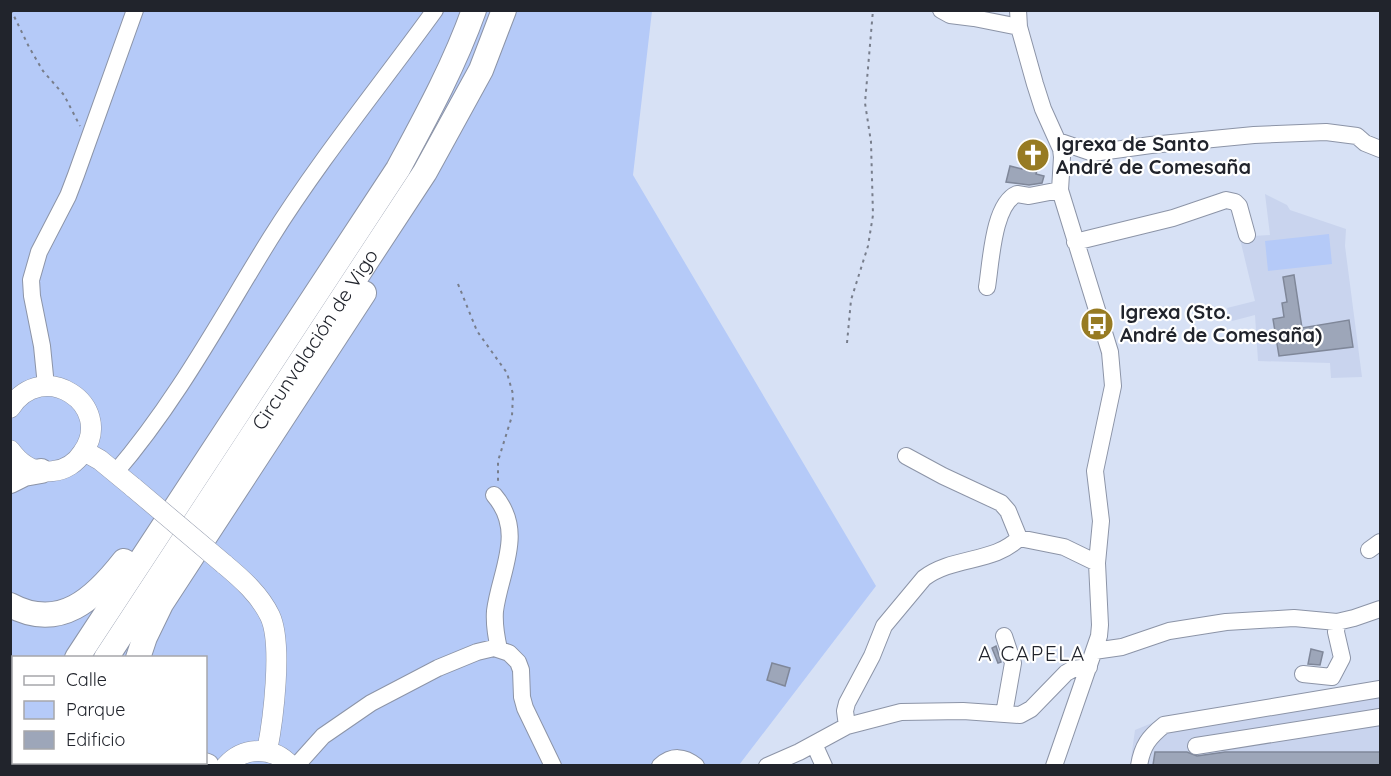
<svg xmlns="http://www.w3.org/2000/svg" width="1391" height="776" viewBox="0 0 1391 776" font-family="Quicksand,sans-serif">
<rect width="100%" height="100%" fill="#d7e1f5"/>
<path fill="#c9d4ee" d="M1265,194L1287,205L1290,210L1346,229L1345,246L1362,377L1331,378L1330,363L1258,361L1255,315L1232,321L1227,308L1255,301L1240,239L1252,236L1270,235Z
M1380,682V765L1130,766L1135,730L1169,716Z"/>
<path fill="#b5caf8" fill-rule="evenodd" d="M10,11H652L633,175L876,586L739,765H11ZM14,658H206V762H14Z
M1329,234L1332,264L1268,271L1265,241Z"/>
<path fill="#9da6b9" stroke="#7f8799" stroke-width="1.5" d="M1030,140L1044,144L1036,174L1044,176L1042,183L1029,185L1006,182L1010,166L1022,169Z
M1294,275L1302,328L1349,320L1353,347L1279,356L1273,319L1284,317L1282,303L1287,302L1283,277Z
M996,646L1001,662L998,663L992,648Z
M1311,649L1323,652L1320,665L1308,664Z
M772,663L790,668L785,686L767,680Z
M1155,752H1187L1197,756L1225,752H1380V765H1153Z"/>
<g fill="none" stroke-linecap="round" stroke-linejoin="round">
<g stroke="#8c94a7" stroke-width="18">
<path id="minor" d="M941,10L950,15L974,18L1019,27
M1018,10L1019,27L1035,84L1043,109L1061,149L1062,157L1060,190L1110,352L1113,386L1095,471L1101,521L1097,563L1100,625L1099,636L1054,766
M1058,141L1093,153L1151,145L1254,135L1326,132L1357,136L1365,143L1380,149
M1075,242L1173,218L1226,200L1235,202L1239,206L1247,235
M987,287C991,263 993,204 1017,194L1029,196L1060,190
M46,386L42,346L32,296L31,280L39,252L68,196L76,175L135,10
M906,456L943,476L1001,503L1008,511L1019,538L1064,547L1097,563
M115,473C177,401 221,318 270,239C320,159 380,86 435,10
M494,495C526,532 500,571 495,611C494,624 496,636 499,649
M1369,550L1380,542
M1094,651L1122,647L1169,631L1226,622L1294,618L1337,622L1354,618L1380,609
M1303,674L1332,677L1342,658L1336,632L1337,622
M1004,714L1013,663L1004,636
M847,726L845,711L847,703L872,656L884,626L924,578C953,556 995,563 1019,538
M814,744L824,766
M1196,746L1380,717
M296,766L323,736L371,703L438,668L477,652L494,648L509,653L518,662L521,670L522,697L525,708L553,766
M660,766C672,755 684,756 696,766
M767,766L799,752L847,726L901,712L963,711L1020,715L1031,709L1066,673L1073,669L1089,667
M1139,766C1142,746 1149,737 1164,725L1380,689"/>
</g>
<g stroke="#8c94a7" stroke-width="21">
<path id="major" d="M10,408C43,357 115,405 83,452C76,463 65,470 53,471C35,474 20,464 10,450
M84,451L100,460L134,488
M224,564C242,579 260,595 270,616C283,644 273,721 267,751
M226,766C244,746 273,746 291,766"/>
</g>
<g stroke="#8c94a7" stroke-width="26">
<g id="highway">
<path d="M10,481L24,474L41,471"/>
<path d="M10,605C60,632 95,598 124,561"/>
<path d="M77,658L398,169C426,117 454,66 474,10"/>
<path id="s1" d="M106,658L425,172L481,70L504,10"/>
<path d="M138,658L145,637L161,604L364,293"/>
<path d="M10,758L14,754"/>
<path d="M195,762L207,766"/>
<path d="M36,766L38,762"/>
</g>
</g>
<path stroke="#787e8c" stroke-width="2" stroke-dasharray="3 4.5" stroke-linecap="butt" d="M11,10L29,47L43,71L64,95L80,126
M458,284L477,331L507,373L513,394L512,416L498,461V484
M847,343L851,300L868,246L873,215L871,142L865,103L873,10"/>
<use href="#minor" stroke="#fff" stroke-width="16"/>
<use href="#major" stroke="#fff" stroke-width="20"/>
<use href="#highway" stroke="#fff" stroke-width="24"/>
<g stroke="#8c94a7" stroke-width="21" stroke-linecap="butt">
<path id="major-bridge" d="M134,488L224,564"/>
</g>
<use href="#major-bridge" stroke="#fff" stroke-width="20"/>
</g>
<defs>
<g id="church-disc" transform="scale(1.725)"><circle r="9.5" fill="#977b23" stroke="#fff"/><path d="M-1.2-6h2.4v3.5h3.3v2.4h-3.3V6h-2.4V-.1h-3.3v-2.4h3.3Z" fill="#fff"/></g>
<g id="bus-disc" transform="scale(1.725)"><circle r="9.5" fill="#977b23" stroke="#fff"/><path d="M-5-6H5V4H4V6H2V4H-2V6H-4V4H-5ZM-3.5-4V0h7V-4ZM-3.5 1.2v1.5H-2V1.2ZM2 1.2v1.5H3.5V1.2Z" fill="#fff"/></g>
</defs>
<g fill-rule="evenodd">
<use href="#church-disc" x="1033" y="155"/>
<use href="#bus-disc" x="1097" y="324"/>
</g>
<g text-anchor="middle" stroke-width="4.5" stroke-linejoin="round" paint-order="stroke">
<g font-size="20" font-weight="bold" fill="#21242c" stroke="#fff" text-anchor="start">
<text x="1056" y="151">Igrexa de Santo<tspan x="1056" dy="23">André de Comesaña</tspan></text>
<text x="1120" y="319">Igrexa (Sto.<tspan x="1120" dy="23">André de Comesaña)</tspan></text>
</g>
<g font-size="20" fill="#21242c" stroke="#fff">
<text dy="7" stroke="none"><textPath href="#s1" startOffset="381">Circunvalación de Vigo</textPath></text>
</g>
<g font-size="21" letter-spacing="1.5" fill="#21242c" stroke="#fff">
<text x="1032" y="661">A CAPELA</text>
</g>
</g>
<rect width="1391" height="776" fill="none" stroke="#21242c" stroke-width="24"/>
<rect x="12" y="656" width="195" height="108" fill="#ffffff" stroke="#a6a7ab" stroke-width="1.5"/>
<rect x="24" y="676" width="30" height="9" fill="#ffffff" stroke="#a6a7ab" stroke-width="1.5"/>
<text x="66" y="686" font-size="18" fill="#21242c">Calle</text>
<rect x="24" y="701" width="30" height="18" fill="#b5caf8" stroke="#a6a7ab" stroke-width="1.5"/>
<text x="66" y="716" font-size="18" fill="#21242c">Parque</text>
<rect x="24" y="731" width="30" height="18" fill="#9da6b9" stroke="#a6a7ab" stroke-width="1.5"/>
<text x="66" y="746" font-size="18" fill="#21242c">Edificio</text>
</svg>
